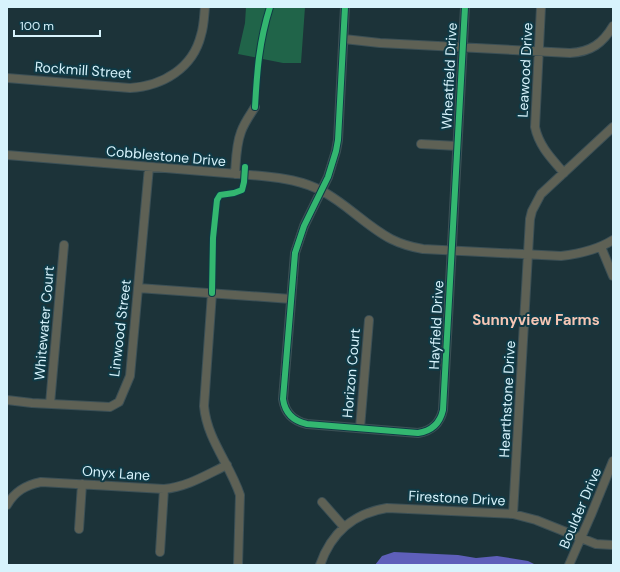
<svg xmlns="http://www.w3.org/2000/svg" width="620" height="572" viewBox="0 0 620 572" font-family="'DM Sans',sans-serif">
<rect width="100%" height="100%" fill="#1c3339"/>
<path fill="#206449" d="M246,7H305L301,63H283L238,54L245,23Z"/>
<path fill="#5e5fba" d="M394,552L458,555L476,558L497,556L528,561L536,565H375L382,556Z"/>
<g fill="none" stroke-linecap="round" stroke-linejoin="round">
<g stroke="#3c5056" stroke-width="10">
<path id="minor" d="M345,7L338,140L336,151L328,177L304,226L295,253L283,399C285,413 293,421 307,424L418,433C432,431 440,423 443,410L465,7
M541,7L535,127C539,146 551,158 564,173
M344,39L380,43L570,53C591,52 603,43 613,26
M7,78L130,88C163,86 193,68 201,35C204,26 204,16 205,7
M421,144L457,146
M7,155L262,176C283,178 303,181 322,191C347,204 366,226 391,239C401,244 411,247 423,249L561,256C579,254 597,250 613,240
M235,174C236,160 236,145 241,132C244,123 250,115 255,107
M601,247L613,276
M138,288L291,299
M212,293L204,406C207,440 230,464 240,495L238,565
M7,400L32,403L110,407L119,402L130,376L149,167
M50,404L64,245
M360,428L369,320
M322,502L344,527
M7,505C15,491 26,485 41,482L164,489C187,487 206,475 227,465
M513,514L530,219L532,211L541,194L613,127
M79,529L82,484
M160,552L164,489
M320,565C331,533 354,513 387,508L513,514L536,520L596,544L613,545
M569,565L591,515L613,461"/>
</g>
<use href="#minor" stroke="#5e6155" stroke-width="8"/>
<g stroke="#0f3a46" stroke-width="8">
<path id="cycleway" d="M345,7L338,140L336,151L328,177L304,226L295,253L283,399C285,413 293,421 307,424L418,433C432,431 440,423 443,410L465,7
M255,107C257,71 259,42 270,7
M212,293L213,238L217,200L220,195L234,193L242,190L244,182L245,167"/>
</g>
<use href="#cycleway" stroke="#33b770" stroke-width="6"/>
</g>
<g text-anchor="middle" stroke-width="4" stroke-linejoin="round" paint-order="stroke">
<g font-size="14" fill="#d7f3fc" stroke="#0f3a46">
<text transform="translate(83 70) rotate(4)" y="5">Rockmill Street</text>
<text transform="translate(525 70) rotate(-87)" y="5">Leawood Drive</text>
<text transform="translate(449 76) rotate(-87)" y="5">Wheatfield Drive</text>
<text transform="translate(166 156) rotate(5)" y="5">Cobblestone Drive</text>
<text transform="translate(44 323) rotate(-85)" y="5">Whitewater Court</text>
<text transform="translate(436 325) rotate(-87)" y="5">Hayfield Drive</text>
<text transform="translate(120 328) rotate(-83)" y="5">Linwood Street</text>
<text transform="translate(351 373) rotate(-85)" y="5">Horizon Court</text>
<text transform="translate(507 399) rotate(-87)" y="5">Hearthstone Drive</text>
<text transform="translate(116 473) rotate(4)" y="5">Onyx Lane</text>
<text transform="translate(457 498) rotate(3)" y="5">Firestone Drive</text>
<text transform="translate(580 508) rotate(-67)" y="5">Boulder Drive</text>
</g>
<g font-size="15" font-weight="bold" fill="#f6c6b4" stroke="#0f3a46">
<text x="536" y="325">Sunnyview Farms</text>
</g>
</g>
<rect width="620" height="572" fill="none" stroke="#d7f3fc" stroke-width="16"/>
<path d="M14 30v6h86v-6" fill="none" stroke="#d7f3fc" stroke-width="2"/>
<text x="20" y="30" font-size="12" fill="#d7f3fc" stroke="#0f3a46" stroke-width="3" paint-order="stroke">100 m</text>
</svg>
